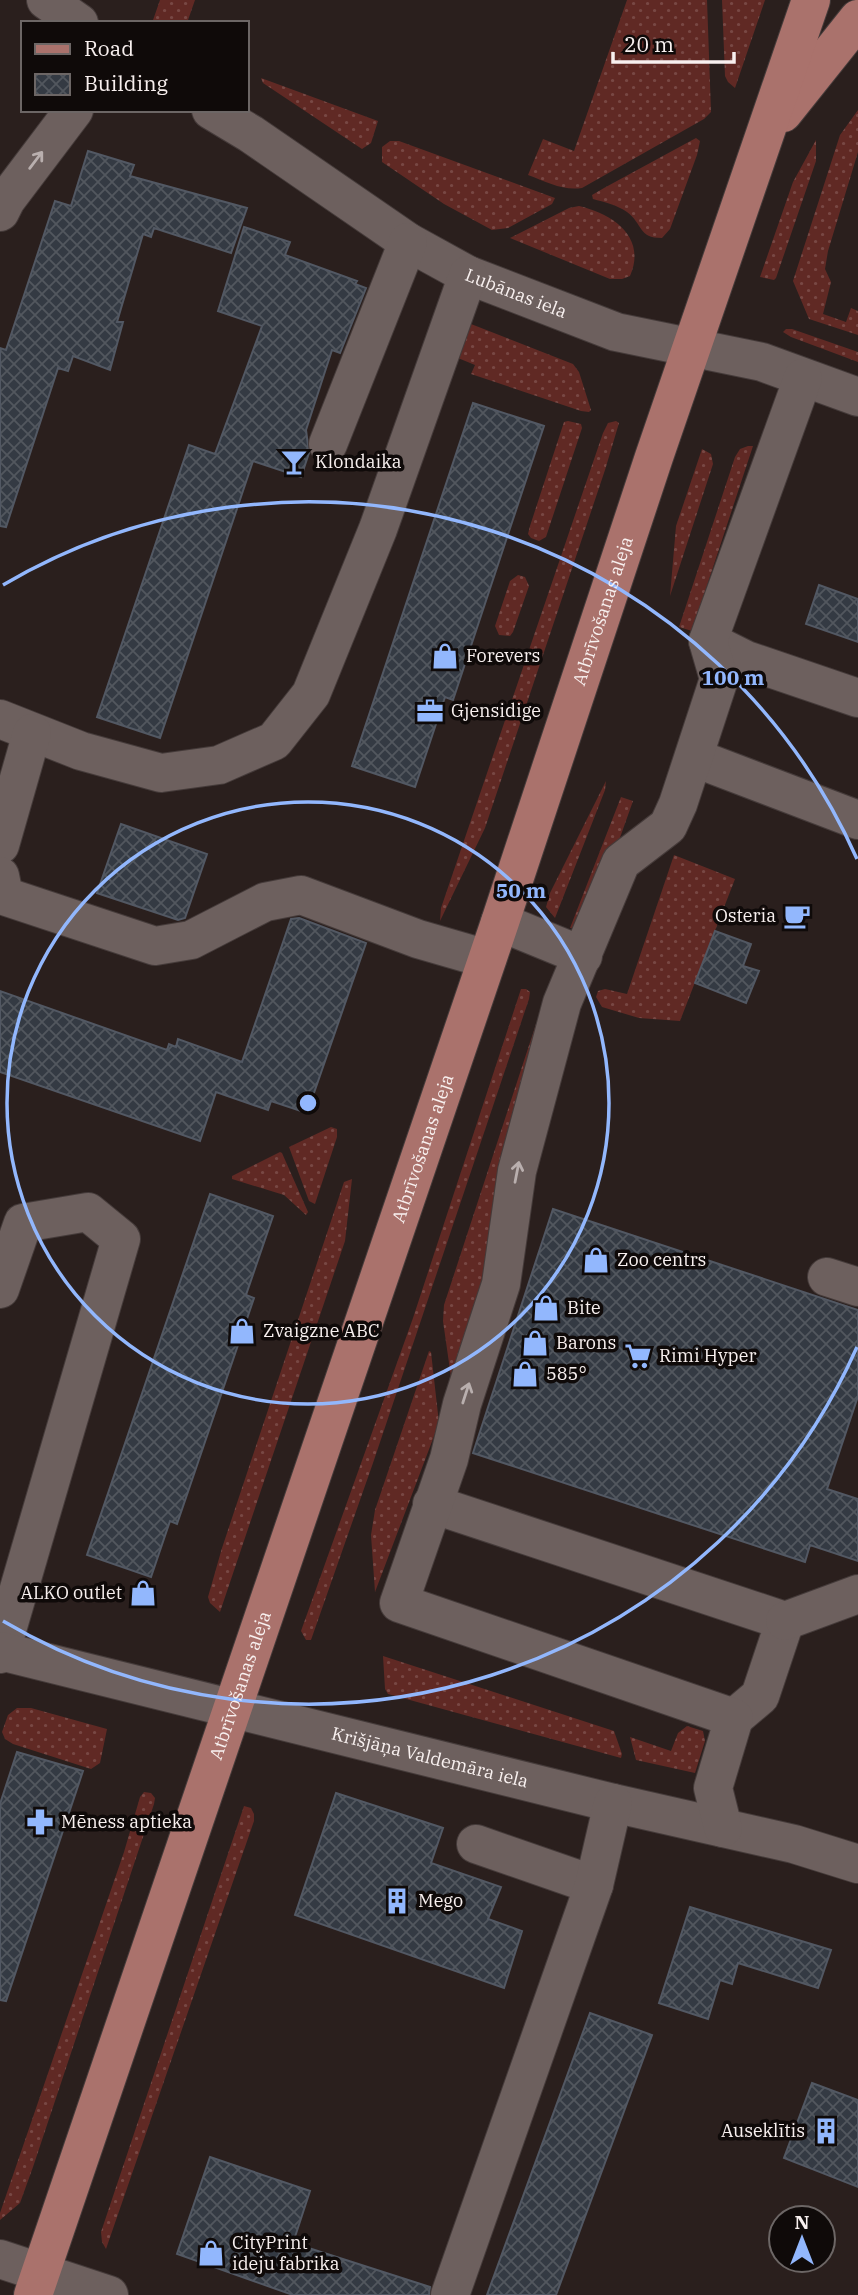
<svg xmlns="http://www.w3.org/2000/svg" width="858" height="2295" viewBox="0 0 858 2295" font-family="'IBM Plex Serif',serif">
<defs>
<pattern id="grass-dots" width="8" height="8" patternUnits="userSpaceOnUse" patternTransform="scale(1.75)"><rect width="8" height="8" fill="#602924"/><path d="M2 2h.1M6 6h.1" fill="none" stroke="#784844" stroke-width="1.8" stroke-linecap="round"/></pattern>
<pattern id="building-cross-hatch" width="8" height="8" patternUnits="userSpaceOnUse" patternTransform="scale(1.75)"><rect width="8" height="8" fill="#343a43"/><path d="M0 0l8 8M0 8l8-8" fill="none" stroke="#52575e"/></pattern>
</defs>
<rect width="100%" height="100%" fill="#2a1f1d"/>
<path fill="url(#grass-dots)" d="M160,0H195L187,23H152Z
M627,0H707L711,112L704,119L582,188C563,191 547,182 528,175L543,139L574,151Z
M722,0H765L735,88L728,82L725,76Z
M261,78L378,121L371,143L362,149L263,83Z
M858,110V152L828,251L825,269L831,282L823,314L846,322L851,308L858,311V335L809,319L793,281L840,135Z
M696,138L700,141L697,155L670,229L662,238C638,238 643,224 627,212C617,205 604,202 593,199L592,195L604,188Z
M816,140V161L776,278L774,280L760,277L793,182Z
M390,141H399L555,198L552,204L508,228L492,230L444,204L382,162V147Z
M579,206C613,214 647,237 630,276L622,279H610L510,238L569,208Z
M471,324L573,364L579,372L591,410L589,412L581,411L471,374L475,365L453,356Z
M786,329H792L858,352V362L791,337L783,332Z
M568,421L581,424L582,428L546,537L539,541L531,538L528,534L530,526L564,422Z
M616,421L619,423L605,470L485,828L440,921L441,908L603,433L608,423Z
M748,446H753L692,631L679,627L735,457L740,449Z
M702,449L711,454L713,464L670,596L676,526Z
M518,575L525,577L529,586L513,632L510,636L499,635L495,626L510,581Z
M606,781L605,790L555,918L546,907L550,893Z
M621,797L633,801L595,908L577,928H570Z
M674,855L735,879L680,1021L639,1018L602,1007L596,997L598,991L605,989L627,994Z
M521,989H526L530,992L529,999L373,1463L311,1640H306L301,1631L413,1318Z
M542,1021L488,1273L451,1377L443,1321L444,1305L536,1024Z
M331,1127L337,1129V1137L315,1204L309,1201L289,1147Z
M280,1152L282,1153L308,1212L306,1215L284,1195L232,1179V1176Z
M352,1179L345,1241L220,1612L210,1603L208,1597L222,1548L344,1182Z
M429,1351L431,1352L439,1423L375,1592L371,1535L375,1510Z
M383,1656L614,1731L622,1754L621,1758L388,1694L385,1689Z
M17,1708H31L107,1729L100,1763L91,1769L13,1744L5,1739L2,1732L8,1715Z
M687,1726L703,1731L705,1741L695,1773L636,1760L630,1737L671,1751L678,1733Z
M144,1792L151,1793L155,1798L154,1804L33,2167L20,2203L0,2220V2213L124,1852L140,1797Z
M244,1806L251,1808L254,1814V1821L106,2249L102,2242L101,2232Z"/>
<path fill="url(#building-cross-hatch)" stroke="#525863" stroke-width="2" d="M88,151L134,165L130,176L247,208L231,253L154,228L151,237L143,234L117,322H123L110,370L73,356L68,371L58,368L6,527L0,526V348L6,350L55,201L71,206Z
M244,227L290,242L285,255L357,281L355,284L366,288L340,353L332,350L306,430L309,453L301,477L253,461L160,738L97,717L189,445L215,454L262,326L218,311Z
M473,403L544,426L453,700L445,697L415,787L352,766Z
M819,585L858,599V642L806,624Z
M121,824L207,854L185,918L178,920L97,893Z
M299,918L366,943L307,1113L271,1101L268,1110L216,1092L200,1141L0,1072V991L167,1050L169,1044L176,1047L178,1039L242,1062L291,919Z
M715,931L751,944L743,966L759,971L746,1003L695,983Z
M210,1194L273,1216L246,1295L254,1298L177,1524L170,1521L151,1577L87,1555Z
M553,1209L858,1310V1396L827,1489L858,1499V1561L810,1545L805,1562L473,1453Z
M17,1752L83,1771L6,2001L0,2000V1804Z
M336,1793L443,1828L431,1863L501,1887L488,1919L522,1931L504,1988L295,1915Z
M690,1907L831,1950L818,1988L738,1963L732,1984L720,1980L708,2019L659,2003Z
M590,2013L652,2035L633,2087L556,2295H487Z
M812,2083L858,2100V2187L784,2158Z
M210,2157L310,2191L293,2243L430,2287L429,2295H293L177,2254Z"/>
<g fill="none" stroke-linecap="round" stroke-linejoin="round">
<g stroke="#453b3a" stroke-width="40">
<g id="minor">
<path d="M46,0L79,23"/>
<path id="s1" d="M211,110L251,134L408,242L468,275L616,332L762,362L858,397"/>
<path d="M0,212L6,200L74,110"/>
<path d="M328,444L408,242"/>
<path d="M708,641L746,660L858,698"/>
<path d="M0,719L81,751L161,773L219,765L274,741L311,694L378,529L468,275"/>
<path d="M695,758L858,820"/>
<path d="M0,845L32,733"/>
<path d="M0,876L4,896L155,946L191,940L265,902L301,895L418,939L487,959"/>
<path d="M500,922L583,956"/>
<path d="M827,1277L858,1287"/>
<path d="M0,1289L23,1223L88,1212L121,1239L0,1654"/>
<path d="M432,1504L785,1621L760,1696L734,1718"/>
<path d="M785,1621L858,1594"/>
<path id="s2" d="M0,1651L613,1803L794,1844L858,1864"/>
<path d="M723,1828L713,1788L734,1718L399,1603L449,1459L462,1404L501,1284L517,1171L562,1003L621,862L668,826L678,804L719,679L708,641L803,378"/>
<path d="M476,1844L594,1885"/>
<path d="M0,2259L109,2295"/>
<path d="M450,2295L594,1885L613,1803"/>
</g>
</g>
<g stroke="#453b3a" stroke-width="40">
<g id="major">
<path d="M783,113L858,19"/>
<path id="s3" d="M33,2295L500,922L654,457L811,0"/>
</g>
</g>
<use href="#minor" stroke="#6d605e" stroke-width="38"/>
<use href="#major" stroke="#aa726c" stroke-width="38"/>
</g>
<defs><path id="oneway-shaft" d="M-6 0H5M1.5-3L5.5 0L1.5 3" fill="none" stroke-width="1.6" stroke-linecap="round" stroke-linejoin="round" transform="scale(1.75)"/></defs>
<g stroke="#b9afae">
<use href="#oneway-shaft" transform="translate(36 160) rotate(-53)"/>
<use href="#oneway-shaft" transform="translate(517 1172) rotate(-79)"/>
<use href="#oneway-shaft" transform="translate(466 1393) rotate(-72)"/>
</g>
<g fill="none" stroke="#92b7fd" stroke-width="3.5">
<circle cx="308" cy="1103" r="301"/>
<path d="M857 1347A601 601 0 0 1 3 1621M3 585A601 601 0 0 1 857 859"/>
</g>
<defs>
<g id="bar-bare" transform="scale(2.1)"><path d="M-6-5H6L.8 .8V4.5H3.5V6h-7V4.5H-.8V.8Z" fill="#92b7fd" stroke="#0f0a09" stroke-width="2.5" paint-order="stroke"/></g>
<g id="shop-bare" transform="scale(2.1)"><path d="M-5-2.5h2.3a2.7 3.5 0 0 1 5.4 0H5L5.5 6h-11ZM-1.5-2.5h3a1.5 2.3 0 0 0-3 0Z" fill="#92b7fd" stroke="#0f0a09" stroke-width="2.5" paint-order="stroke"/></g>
<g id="office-bare" transform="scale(2.1)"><path d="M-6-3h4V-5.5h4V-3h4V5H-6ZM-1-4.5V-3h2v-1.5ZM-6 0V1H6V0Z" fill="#92b7fd" stroke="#0f0a09" stroke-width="2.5" paint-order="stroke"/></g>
<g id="cafe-bare" transform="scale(2.1)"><path d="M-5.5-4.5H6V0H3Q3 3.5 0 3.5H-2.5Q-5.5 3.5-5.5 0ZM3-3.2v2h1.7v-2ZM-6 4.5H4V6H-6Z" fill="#92b7fd" stroke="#0f0a09" stroke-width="2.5" paint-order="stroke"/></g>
<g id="supermarket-bare" transform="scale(2.1)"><path d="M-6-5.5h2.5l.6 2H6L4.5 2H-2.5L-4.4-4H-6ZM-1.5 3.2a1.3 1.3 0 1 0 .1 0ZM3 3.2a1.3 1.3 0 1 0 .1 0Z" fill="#92b7fd" stroke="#0f0a09" stroke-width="2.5" paint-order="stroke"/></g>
<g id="pharmacy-bare" transform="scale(2.1)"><path d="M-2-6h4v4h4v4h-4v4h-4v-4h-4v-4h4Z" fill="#92b7fd" stroke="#0f0a09" stroke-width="2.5" paint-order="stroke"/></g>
<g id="building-bare" transform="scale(2.1)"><path d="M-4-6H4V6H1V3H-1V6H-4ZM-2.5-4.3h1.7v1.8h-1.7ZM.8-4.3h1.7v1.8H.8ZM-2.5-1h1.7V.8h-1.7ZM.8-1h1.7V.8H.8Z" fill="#92b7fd" stroke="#0f0a09" stroke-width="2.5" paint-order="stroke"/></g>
</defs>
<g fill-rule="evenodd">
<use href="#bar-bare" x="294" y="462"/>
<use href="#shop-bare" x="445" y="656"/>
<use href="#office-bare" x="430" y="711"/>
<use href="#cafe-bare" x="797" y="916"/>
<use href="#shop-bare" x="596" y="1260"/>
<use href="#shop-bare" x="546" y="1308"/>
<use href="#shop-bare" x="242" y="1331"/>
<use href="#shop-bare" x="535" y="1343"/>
<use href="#supermarket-bare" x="638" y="1356"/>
<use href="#shop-bare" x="525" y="1374"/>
<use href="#shop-bare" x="143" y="1593"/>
<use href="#pharmacy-bare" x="40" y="1822"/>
<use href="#building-bare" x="397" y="1901"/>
<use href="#building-bare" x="826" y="2131"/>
<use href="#shop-bare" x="211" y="2253"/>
</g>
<g text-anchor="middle" stroke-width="7" stroke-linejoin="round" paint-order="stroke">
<g font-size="18" fill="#f8f0ef" stroke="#0f0a09">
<text dy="6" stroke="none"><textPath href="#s1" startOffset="357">Lubānas iela</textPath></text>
<text dy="6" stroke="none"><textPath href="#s3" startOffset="1778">Atbrīvošanas aleja</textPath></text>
<text dy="6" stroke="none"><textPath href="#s3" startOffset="1211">Atbrīvošanas aleja</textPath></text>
<text dy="6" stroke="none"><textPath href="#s3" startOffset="644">Atbrīvošanas aleja</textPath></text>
<text dy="6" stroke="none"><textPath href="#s2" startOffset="443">Krišjāņa Valdemāra iela</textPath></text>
</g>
<g font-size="18" fill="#f8f0ef" stroke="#0f0a09" text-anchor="start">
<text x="315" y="468">Klondaika</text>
<text x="466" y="662">Forevers</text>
<text x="451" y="717">Gjensidige</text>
<text x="776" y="922" text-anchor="end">Osteria</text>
<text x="617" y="1266">Zoo centrs</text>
<text x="567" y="1314">Bite</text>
<text x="263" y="1337">Zvaigzne ABC</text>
<text x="556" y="1349">Barons</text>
<text x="659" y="1362">Rimi Hyper</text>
<text x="546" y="1380">585°</text>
<text x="122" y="1599" text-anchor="end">ALKO outlet</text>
<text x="61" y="1828">Mēness aptieka</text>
<text x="418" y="1907">Mego</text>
<text x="805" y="2137" text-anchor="end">Auseklītis</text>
<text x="232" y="2249">CityPrint<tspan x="232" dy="21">ideju fabrika</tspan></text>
</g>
</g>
<circle cx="308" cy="1103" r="10" fill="#92b7fd" stroke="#0f0a09" stroke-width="3.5"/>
<g font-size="21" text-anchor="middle" font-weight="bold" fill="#92b7fd" stroke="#0f0a09" stroke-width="7" stroke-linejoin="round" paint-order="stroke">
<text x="733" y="685">100 m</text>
<text x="521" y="898">50 m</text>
</g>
<rect x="21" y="21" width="228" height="91" fill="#0f0a09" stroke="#6c6665" stroke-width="2"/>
<rect x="35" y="44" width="35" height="10" fill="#aa726c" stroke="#6c6665" stroke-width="2"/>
<text x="84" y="56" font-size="21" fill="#f8f0ef">Road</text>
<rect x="35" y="74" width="35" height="21" fill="url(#building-cross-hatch)" stroke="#6c6665" stroke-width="2"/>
<text x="84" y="91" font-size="21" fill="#f8f0ef">Building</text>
<g transform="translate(802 2239)"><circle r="33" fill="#0f0a09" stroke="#6c6665" stroke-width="2"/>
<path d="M0-5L12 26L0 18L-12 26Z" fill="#92b7fd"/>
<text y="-10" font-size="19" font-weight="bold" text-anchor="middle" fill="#f8f0ef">N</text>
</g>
<path d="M613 52v10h121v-10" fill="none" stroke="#f8f0ef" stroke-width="3.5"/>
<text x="624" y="52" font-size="21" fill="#f8f0ef" stroke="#0f0a09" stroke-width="5" paint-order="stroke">20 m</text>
</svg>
